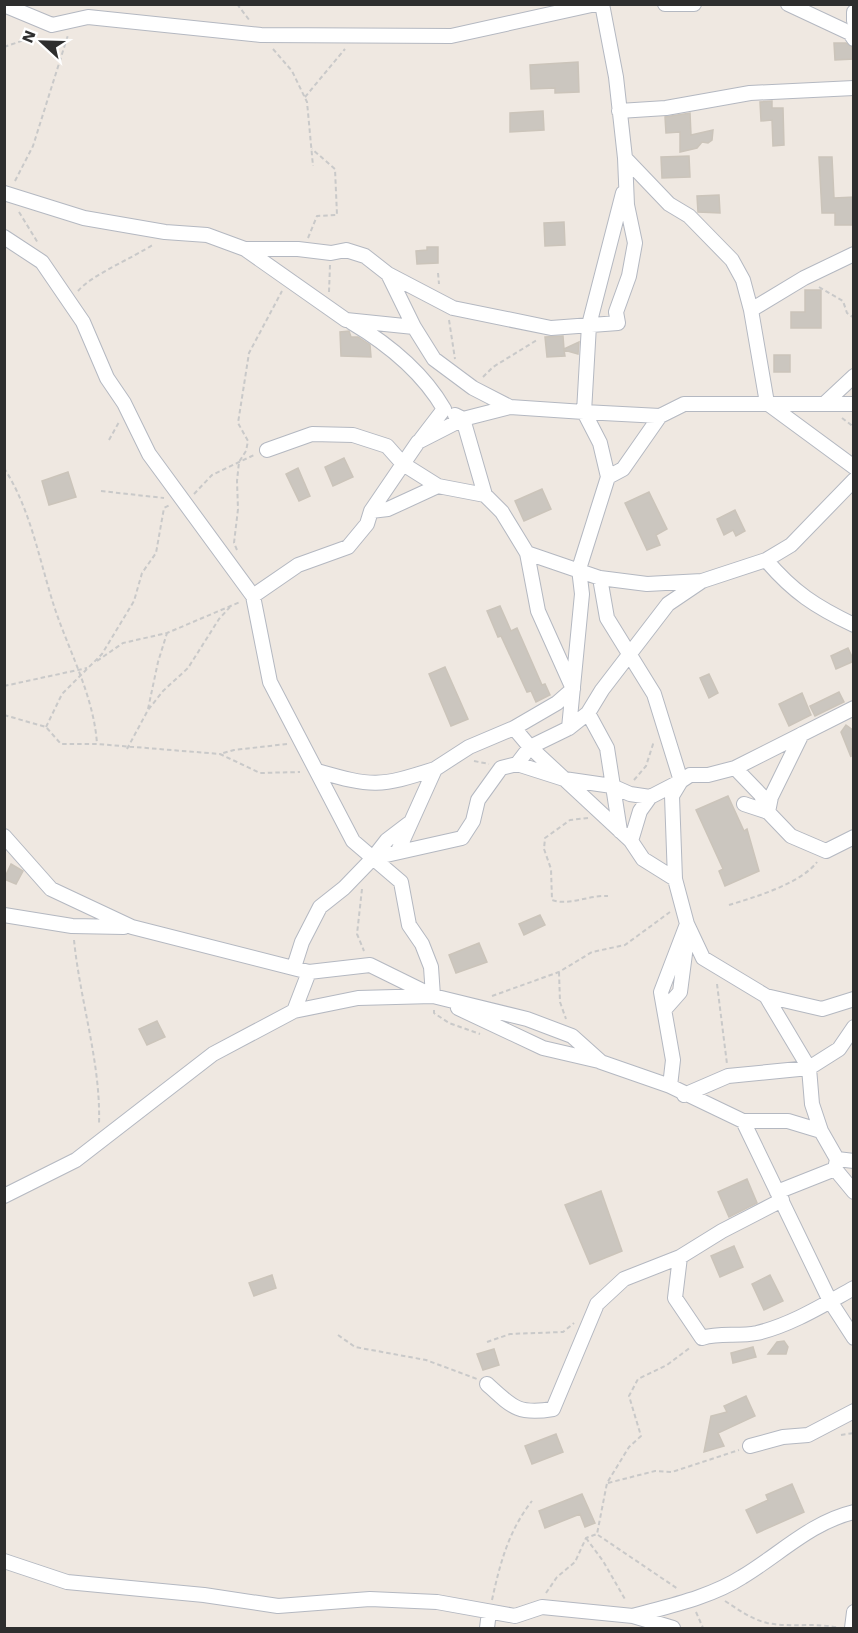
<svg xmlns="http://www.w3.org/2000/svg" width="858" height="1633" viewBox="0 0 858 1633" font-family="'Work Sans',sans-serif">
<rect width="100%" height="100%" fill="#efe8e1"/>
<path fill="#cbc6bf" stroke="#cbc4ba" stroke-width="1.5" d="M834,43H846L853,48L854,59L835,60Z
M578,62L579,92L555,93V88L531,89L530,65Z
M772,101V108H783L784,145L773,146L772,120L761,121L760,102Z
M543,111L544,130L510,132V113Z
M690,113L691,135L713,130L712,140L708,143L702,142L697,148L680,152V132L666,133L665,117Z
M689,156L690,177L662,178L661,157Z
M819,157H832L834,198L854,197V225H835V213H822Z
M719,195L720,213L698,212L697,196Z
M564,222L565,245L545,246L544,223Z
M427,247H438V263L417,264L416,251L427,250Z
M805,290H821V328H791V312H805Z
M349,331L351,337H358L370,345L371,357L341,356L340,332Z
M563,336L564,349L579,342L578,354L564,350L565,356L547,357L545,337Z
M774,355H790V372H774Z
M344,458L353,477L333,486L325,467Z
M298,468L310,496L299,501L286,474Z
M68,472L76,497L49,505L42,481Z
M542,489L551,509L524,521L515,501Z
M649,492L667,529L656,535L660,545L647,550L625,503Z
M735,510L745,531L736,536L733,530L724,535L717,519Z
M500,606L511,631L517,628L542,685L545,684L550,695L536,702L531,691L527,692L501,636L498,637L487,611Z
M848,648L854,661L836,669L831,656Z
M445,667L468,719L451,726L429,674Z
M709,674L718,693L709,698L700,678Z
M839,692L844,702L815,716L810,706Z
M802,693L811,715L789,726L779,704Z
M846,725L853,730L851,757L841,732Z
M728,796L744,831L747,829L759,871L725,886L719,871L723,869L696,810Z
M11,864L23,871L16,884L4,879Z
M540,915L545,925L524,935L519,924Z
M479,943L487,962L456,973L449,955Z
M157,1021L165,1037L147,1045L139,1029Z
M747,1179L757,1203L729,1217L718,1192Z
M601,1191L622,1251L590,1264L565,1205Z
M734,1246L743,1267L720,1277L711,1256Z
M272,1275L276,1288L254,1296L249,1283Z
M770,1275L783,1301L764,1310L752,1284Z
M784,1341L788,1347L786,1354H768L777,1342Z
M753,1347L756,1357L733,1363L731,1353Z
M494,1349L499,1365L483,1370L477,1354Z
M746,1396L755,1416L718,1433L724,1446L704,1452L711,1416L727,1412L724,1406Z
M556,1434L563,1452L532,1464L525,1446Z
M792,1484L804,1512L757,1533L746,1510L768,1500L766,1495Z
M582,1494L595,1523L585,1527L580,1514L545,1528L539,1511Z"/>
<g fill="none" stroke-linecap="round" stroke-linejoin="round">
<g stroke="#b4b8c1" stroke-width="16">
<path id="minor" d="M602,4L616,77L625,158L669,204L689,216L732,260L743,280L751,310L767,403L854,467
M665,4H694
M788,4L850,33L854,39
M4,5L52,25L88,17L261,35L451,36L596,4
M854,12V21
M619,111L666,108L750,93L854,88
M4,193L84,218L165,232L207,235L245,249H298L331,253L346,250L365,256L388,274L453,308L551,328L618,323L616,312L629,276L635,243L627,205L625,158
M623,193L589,325L584,412L660,416L684,404H854
M4,237L42,262L83,322L107,378L124,403L149,454L253,596L270,682L353,841L401,882L409,925L422,944L431,967L433,996L358,998L294,1011
M245,249L346,320L414,327L434,359L473,388L510,407L584,412L600,443L608,477
M388,274L414,327
M751,310L804,278L854,254
M351,322C388,344 422,371 444,409L421,439
M824,404L854,376
M455,415L463,419L485,495
M267,450L312,434L353,435L387,446L403,464L438,486
M371,511L388,509L438,486L485,495L502,512L527,553L600,578L647,584L702,581
M766,560C793,592 816,607 854,625
M253,596L298,565L348,547L367,524L371,511L418,442L463,419L510,407
M588,713L607,748L620,831
M514,728L530,747L631,841L643,859L675,879
M569,728L582,594L579,569L608,477L623,469L660,416
M517,764L530,747L569,728L588,713L602,690L668,604L702,581L766,560L791,545L854,480
M735,768L761,795L768,812
M317,771C373,787 379,787 435,769
M744,804L768,812L791,836L826,851L854,837
M768,812L771,797L802,734
M4,836L51,889L132,927L309,972L370,965L433,996L527,1019L572,1036L601,1062L670,1086L743,1121H788L821,1131L837,1159L835,1169L854,1192
M631,841L640,811L650,797
M398,851L435,769L469,747L514,728L557,703L573,689L538,611L527,553
M373,858L387,840L408,824
M4,915L72,926L124,927
M294,967L302,942L320,907L344,888L373,858L462,838L473,821L478,800L501,768L517,764L564,779L612,786L630,794L650,797L681,781L654,694L607,618L600,578
M766,996L822,1009L854,999
M458,1008L543,1048L599,1061
M665,1009L680,992L687,938
M670,1086L673,1060L661,992L687,924L675,879L672,796L681,781L690,775H708L735,768L854,708
M684,1095L728,1076L809,1068L766,996L703,958L687,924
M743,1121L830,1301L854,1338
M821,1131L812,1104L809,1068L839,1049L854,1027
M837,1159L854,1161
M777,1192L835,1169
M4,1196L76,1160L213,1054L294,1011L309,972
M782,1200L722,1231L680,1257L675,1298L702,1338C720,1332 738,1337 757,1333C791,1325 823,1305 854,1288
M487,1384C512,1407 518,1415 553,1409L597,1304L624,1279L680,1257
M750,1446L783,1437L808,1435L854,1411
M4,1561L67,1582L204,1595L278,1606L370,1599L437,1602L515,1616L542,1607L633,1616L673,1628
M633,1616C669,1606 711,1597 742,1577C779,1555 811,1522 854,1512
M487,1628L489,1612
M852,1628L854,1612"/>
</g>
<path stroke="#c9c9c9" stroke-width="2" stroke-dasharray="4.5 3" stroke-linecap="butt" d="M237,4L250,21
M4,47L39,35
M273,49L292,71L307,102L313,166
M305,97L345,49
M15,181L33,146L68,35
M19,212L38,243
M308,238L317,216L337,215L335,169L312,149
M438,273L439,284
M819,287L843,301L847,313L854,318
M78,291C91,275 133,258 154,244
M329,292L330,265
M449,320L455,359
M483,377L493,367L537,340
M842,418L854,427
M109,440L119,422
M4,468C32,511 40,565 56,612C71,655 94,698 97,744
M101,491L164,498
M194,494L212,475L254,455
M237,550L234,543L238,509L237,481L239,462L246,451L248,441L238,423L249,353L282,291
M97,661L123,643L167,633L240,602
M4,686L87,668
M148,709L158,662L167,633
M4,715L46,727L61,744H97L220,754
M46,727L62,694L102,654L134,601L142,573L156,553L164,508L170,505
M287,744L234,750L220,754L260,773L300,772
M127,749L148,710L163,691L188,668L219,619L230,607
M474,761L489,764
M634,780L646,766L654,741
M588,818L570,820L545,838L544,849L551,869L552,900C569,906 589,895 608,896
M362,889L357,934L364,951
M729,905C755,897 800,884 817,862
M74,940C80,1001 101,1063 99,1124
M559,972L560,1002L566,1019
M717,984L727,1064
M492,996L559,972L592,952L625,945L670,912
M434,1010V1013L449,1023L480,1034
M338,1335L355,1347L426,1360L477,1379
M487,1342L510,1334L563,1332L574,1323
M841,1435L854,1433
M608,1483L655,1471L672,1472L739,1450
M598,1535L678,1589
M586,1538L603,1561L626,1601
M546,1593L557,1577L575,1562L586,1538L597,1534L607,1483L629,1447L641,1436L629,1396L638,1379L667,1365L691,1347
M492,1600C500,1563 509,1530 532,1501
M725,1601C739,1610 751,1619 767,1623C791,1628 815,1622 839,1628
M696,1612L703,1628"/>
<use href="#minor" stroke="#fff" stroke-width="14"/>
</g>
<rect width="858" height="1633" fill="none" stroke="#2e2e2e" stroke-width="12"/>
<g transform="translate(42 42) rotate(292)" stroke="#ffffff" stroke-width="4.5" paint-order="stroke">
<path d="M0-4.5L10 22L0 15L-10 22Z" fill="#2e2e2e"/>
<text y="-9" font-size="16" font-weight="bold" text-anchor="middle" fill="#2e2e2e">N</text>
</g>
</svg>
